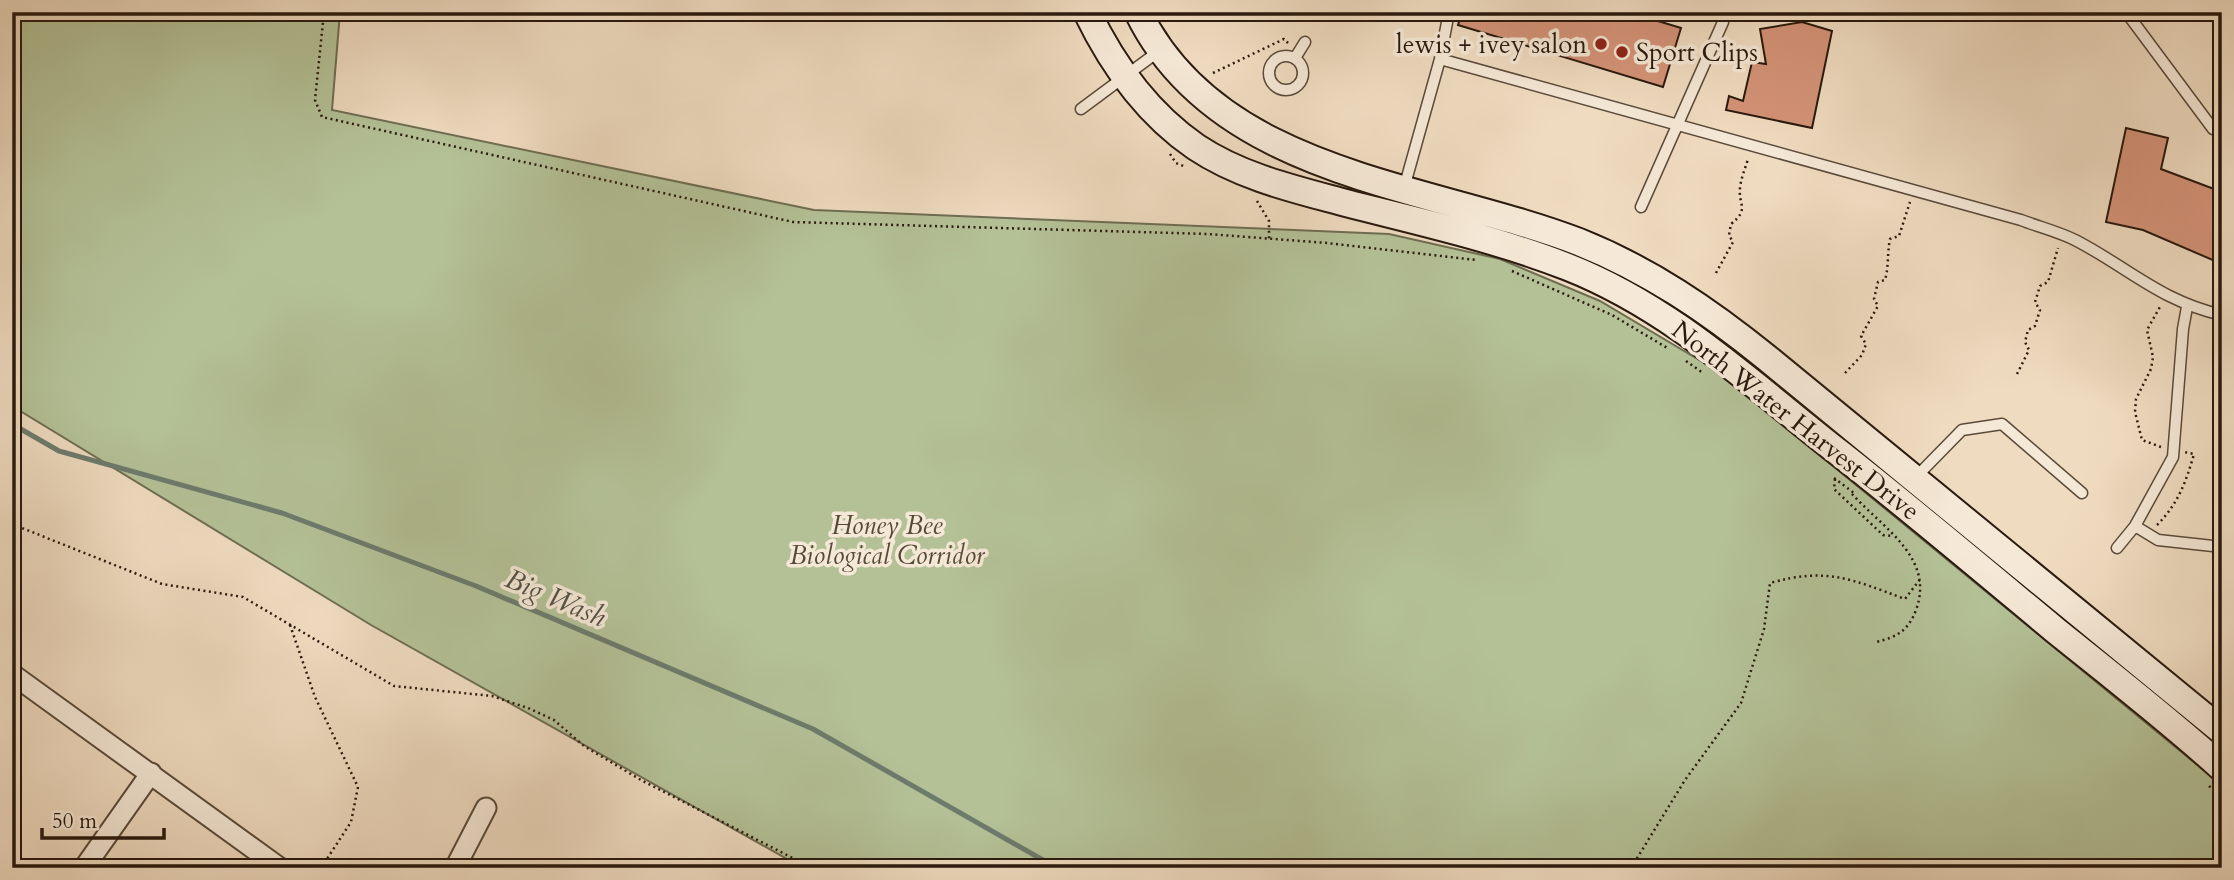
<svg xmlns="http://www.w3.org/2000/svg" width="2234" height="880" viewBox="0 0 2234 880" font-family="Cardo,serif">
<rect width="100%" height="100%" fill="#efdbc0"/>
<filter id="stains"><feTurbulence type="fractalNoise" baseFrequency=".00286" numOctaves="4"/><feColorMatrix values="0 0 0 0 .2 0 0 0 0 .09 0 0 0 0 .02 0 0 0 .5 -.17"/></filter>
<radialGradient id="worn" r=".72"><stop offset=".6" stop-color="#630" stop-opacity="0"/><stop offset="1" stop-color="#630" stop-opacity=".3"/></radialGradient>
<path fill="#b4c197" stroke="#6e6d52" stroke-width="2" d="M12,12H340L332,110L814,210L1389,234L1500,259L1600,301L1716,370L2212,777L2222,787V868H803L371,625L12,406Z"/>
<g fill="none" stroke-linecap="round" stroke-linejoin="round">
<path stroke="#6d7b6d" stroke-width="5" d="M12,424L59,451L282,513L476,586L813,729L1057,868"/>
</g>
<path fill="#d49378" stroke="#29190e" stroke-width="2" d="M1462,12H1628L1681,28L1663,87L1458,25Z
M1802,22L1832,31L1812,128L1726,110L1729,96L1743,101L1752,62L1766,64L1760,29Z
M2126,128L2168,138L2161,169L2222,192V264L2143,230L2106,222Z"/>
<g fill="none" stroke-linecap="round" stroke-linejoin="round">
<g stroke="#5a4a3a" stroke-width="13">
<path id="lane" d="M2126,12L2213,129
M1269 73a17 17 0 1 1 34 0a17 17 0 1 1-34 0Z
M1295,58L1305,42
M1440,59L2021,220C2039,227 2060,232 2077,241C2130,269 2161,301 2222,315
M1081,109L1159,51
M1404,188L1440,59L1449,12
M1641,207L1723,22
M1915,478L1962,430L2002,424L2082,493
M2135,526L2158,540L2222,547
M2117,548L2135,526L2173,457L2183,329L2187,307"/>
</g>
<g stroke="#5a4a3a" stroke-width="23">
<path id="street" d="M12,674L280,868
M84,868L151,773
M455,868L486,808"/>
</g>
<g stroke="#29190e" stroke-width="30">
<path id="secondary" d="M1087,12C1112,64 1148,114 1196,147C1241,177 1294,189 1346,203C1420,222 1497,239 1568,267C1672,308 1751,384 1838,452C1912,510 1983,570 2055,630C2111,675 2169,720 2222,768
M1138,12C1217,175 1428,184 1579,242C1649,270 1709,311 1767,358L2222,731"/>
</g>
<path stroke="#29190e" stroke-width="2.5" stroke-dasharray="2 3.5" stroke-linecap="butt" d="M324,12L315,100L322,117L793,222L1208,234L1327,243L1476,260
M1213,73L1284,39L1288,43
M1170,154L1176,163L1186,167
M1257,201L1269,221V239
M1512,271L1612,315L1669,349
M1716,273L1733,242L1729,235L1731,224C1750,209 1738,205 1740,188C1741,178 1745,169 1748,159
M1686,361L1703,373
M1845,373L1862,355L1866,344L1861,336L1878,306L1874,299L1878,282L1885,280C1889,266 1887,254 1890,239L1899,236L1910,202
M2017,374L2029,350L2025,342L2028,330L2035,326L2040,310L2035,302L2040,286L2048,282L2058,248
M2161,447L2142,440L2135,412L2136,399L2151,369L2153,357L2147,330L2161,305
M1834,478L1854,493
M1835,479L1834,489L1883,535L1893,536
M1852,494C1884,529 1935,558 1916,610C1908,631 1897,637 1876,642
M12,524L162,584L243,597L394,686L492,696L528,708L554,720L584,746L641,780L812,868
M2157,525C2178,504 2186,482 2194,454L2184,452
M290,625L315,697L358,787L351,822L321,868
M2209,786L2222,798
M1631,868L1685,780L1741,703L1764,629L1770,583C1827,567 1851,579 1905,599L1921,578"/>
<use href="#lane" stroke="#f5e8d6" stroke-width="10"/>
<use href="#street" stroke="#f5e8d6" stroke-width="19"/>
<use href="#secondary" stroke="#f5e8d6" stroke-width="26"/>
</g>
<g fill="#8f2418" stroke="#f5e8d6" stroke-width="2.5">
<circle cx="1601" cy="44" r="7"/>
<circle cx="1622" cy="52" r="7"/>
</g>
<g text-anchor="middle" stroke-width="7" stroke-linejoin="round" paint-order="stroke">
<g font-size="26" fill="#29190e" stroke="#f5e8d6" text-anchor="end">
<text x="1587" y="53">lewis + ivey salon</text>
<text x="1636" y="61" text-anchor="start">Sport Clips</text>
</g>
<g font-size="26" fill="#29190e" stroke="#f5e8d6">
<text transform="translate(1796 420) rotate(38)" y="9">North Water Harvest Drive</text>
</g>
<g font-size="26" font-style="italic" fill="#534b37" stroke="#f5e8d6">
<text x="887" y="534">Honey Bee<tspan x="887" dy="30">Biological Corridor</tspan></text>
</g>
<g font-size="28" font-style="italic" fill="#515246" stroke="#f5e8d6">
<text transform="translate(556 597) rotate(23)" y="10">Big Wash</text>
</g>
</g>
<rect width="2234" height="880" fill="none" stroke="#efdbc0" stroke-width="42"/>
<rect x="14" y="14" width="2206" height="852" fill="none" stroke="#29190e" stroke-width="3.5"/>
<rect x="21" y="21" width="2192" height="838" fill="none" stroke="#29190e" stroke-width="2"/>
<path d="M42 828v10h122v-10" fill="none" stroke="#29190e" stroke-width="3.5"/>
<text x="52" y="828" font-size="21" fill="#29190e" stroke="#f5e8d6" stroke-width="5" paint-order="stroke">50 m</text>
<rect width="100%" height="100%" filter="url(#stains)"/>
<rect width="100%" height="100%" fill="url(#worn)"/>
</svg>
